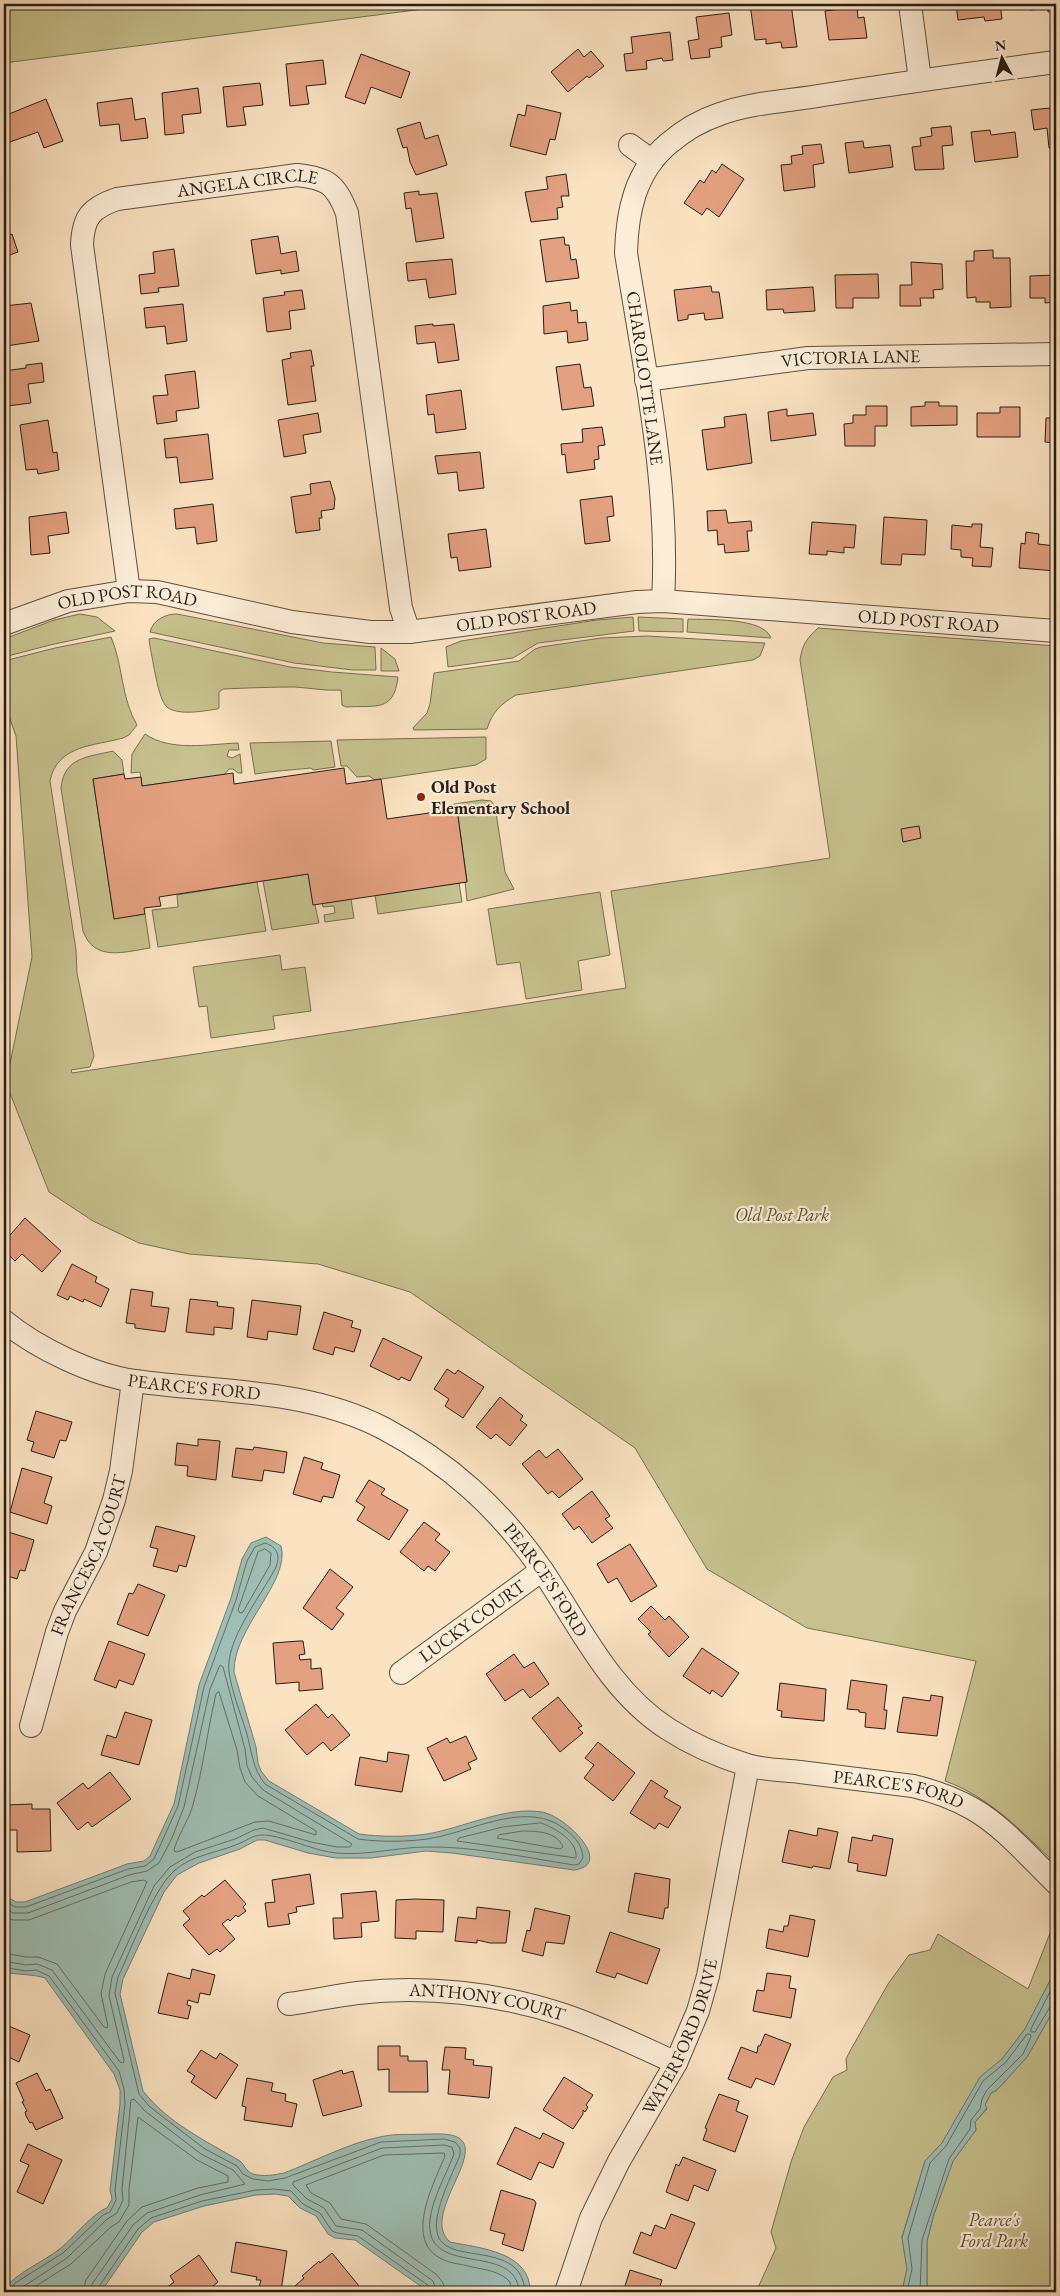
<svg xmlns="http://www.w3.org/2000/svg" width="1060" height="2296" viewBox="0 0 1060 2296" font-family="'EB Garamond',serif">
<rect width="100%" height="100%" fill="#fbe3c2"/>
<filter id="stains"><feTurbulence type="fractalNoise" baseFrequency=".004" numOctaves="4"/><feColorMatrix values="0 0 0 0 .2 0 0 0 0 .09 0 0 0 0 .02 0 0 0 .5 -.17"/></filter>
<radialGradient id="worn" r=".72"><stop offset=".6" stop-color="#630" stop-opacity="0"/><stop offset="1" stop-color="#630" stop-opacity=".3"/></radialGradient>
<path fill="#c6c18e" stroke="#777051" d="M4,4H462L4,63Z
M80,614L97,617L115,631L50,645L4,657V639L54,620Z
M177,614L323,643L375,647L376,670H353L294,663L150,632C153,620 165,614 177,614Z
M633,617L634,631L538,643L513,658L448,667L446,647L461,641L597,620Z
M638,617L683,619V632L639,631Z
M688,619C707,620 764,617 771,638L687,632Z
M818,628L1056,646V1864C1022,1832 990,1797 945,1781L976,1661L807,1628L707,1569L635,1448L410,1292L318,1264L189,1254L139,1243L93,1221L49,1192L6,1083L32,957L16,736L4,702V661L55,648L111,637C123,665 121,698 137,725L129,735L123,738C94,746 57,745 50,781L76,950L77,973L94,1056L90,1067L71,1070L72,1073L626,988L611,891L830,858L800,660C802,645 807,638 818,628Z
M647,636L765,643L760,656L753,660L516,695C501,704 492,712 487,729L414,730L413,728L427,713L430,704L434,673L519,661L535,649L541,647L601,638Z
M154,638L290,667L332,672L398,677C394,713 375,705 346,707L342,705L341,690C325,691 311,688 294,687C271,687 247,688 223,689L219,692V708L217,709C204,711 178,716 167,707C158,700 153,659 150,647L149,639Z
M381,648L395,659L399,671H381Z
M145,734C171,752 209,744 238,743L239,750H229L227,756L232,758L240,754L242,773H238L233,769H229L224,775L142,786L140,772L131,773L132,754Z
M486,737V759L476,765L375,780L369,776L357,777L347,766H341L337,740Z
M331,741L335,767L313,770L311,768C292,770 273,771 255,774L250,743Z
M113,751L122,760L124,774L93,779L114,918L145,914L150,948C124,952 94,962 83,931L61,788C64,757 88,757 113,751Z
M482,800L491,801L495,806L505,872L514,889L467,901L465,882L467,881L457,809H454V804Z
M308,874L319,923L272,930L263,881Z
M257,882L266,931L158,947L152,910L178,907L177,895Z
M459,883L462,902L378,914L375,895Z
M600,892L610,955L578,961L582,990L526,999L520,962L497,965L488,909Z
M351,899L354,918L325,922L324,915L335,913L334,906L323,907L322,903Z
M280,955L282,970L305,967L311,1011L273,1016L275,1029L211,1038L207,1006L199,1007L193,967Z
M1054,1923H1056V1969L1025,2029L1002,2059L980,2078L942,2143L925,2161L902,2237L907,2269L902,2292H756L776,2248L771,2232L791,2162L804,2127L833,2077L847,2070L846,2059L850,2051L888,1984L909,1955L930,1950L938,1934L1028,1989Z
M1056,2006V2292H925L927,2286V2241L934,2214L953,2161L976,2130L975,2122L987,2109L985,2105L991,2093L997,2090L1027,2057Z"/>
<path fill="#9fbeb5" stroke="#6f7e75" d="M266,1537L281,1546C291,1581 233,1628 234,1672L256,1747L258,1763L261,1771L269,1781L359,1834C380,1837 406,1837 427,1834C463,1828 506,1806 542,1812C566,1816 615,1865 574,1870L452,1853L426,1851L371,1858H336L308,1853L265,1840H257L240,1849L199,1863L177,1875L164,1892L123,1979L120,1994L143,2091C168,2123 206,2141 240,2161C245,2165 245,2171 253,2174C263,2177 274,2175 284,2173C313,2162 349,2143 380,2137C396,2133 413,2135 429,2134C438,2134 451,2133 459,2138C485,2155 420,2216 450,2242C480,2248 531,2252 530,2292H429L355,2240L335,2238L328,2234L316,2216L300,2208L288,2196L275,2194L256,2195L204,2206L154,2222L142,2232L101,2292H4V2289C19,2271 42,2263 61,2248C73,2238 94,2212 107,2208L112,2199L110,2190L120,2104V2090L114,2074L45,1978C33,1974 18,1975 4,1972V1895L16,1902H25L127,1864L144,1861L150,1856L174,1804L199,1685L231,1598L242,1559L251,1543Z
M1056,1969V2006L1027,2057L997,2090L991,2093L985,2105L987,2108L975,2122L976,2130L953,2161L934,2214L927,2241V2286L925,2292H902L907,2269L902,2238L925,2161L942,2143L980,2077L1002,2059L1025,2029Z"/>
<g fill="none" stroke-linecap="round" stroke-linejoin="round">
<path stroke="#646e64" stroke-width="1" d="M265,1549L271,1553L270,1565L243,1612L240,1613L238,1610L258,1552Z
M219,1692L237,1750L240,1768L245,1782L258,1796L316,1831V1835L269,1821L255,1822L177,1852L174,1851C175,1841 188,1821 192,1808C203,1771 207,1732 216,1694Z
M541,1823C555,1828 578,1841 576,1858L457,1841L459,1838L503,1827Z
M523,1831C538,1831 557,1832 563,1847L560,1849L497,1838L499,1835Z
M4,1900L15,1907H26L128,1869L145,1866L154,1859L178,1806L204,1687L236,1600L247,1561L255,1547L265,1543C278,1547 281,1557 275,1569C260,1597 225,1641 229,1672C232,1692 240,1712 246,1731C252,1751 252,1768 265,1784L358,1839C380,1842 405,1842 427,1839C470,1833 527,1798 566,1830C576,1838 582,1845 583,1858L579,1864L574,1865C529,1858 472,1846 427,1847C397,1847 367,1856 336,1853C314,1851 279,1834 262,1835C253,1835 246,1841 238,1844C217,1853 192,1855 175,1870C153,1889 131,1950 118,1977L115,1993L139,2094L149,2106L163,2117L205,2149L237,2166L243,2174L253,2179L268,2181L285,2178L381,2142L444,2139L455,2142L460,2148V2155C452,2175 433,2211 437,2232C443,2268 522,2237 525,2292
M4,1908L13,1913H28L129,1875L147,1871L159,1863L172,1838L184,1807L210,1689L220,1665L223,1667L245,1749L247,1766L252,1777L263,1790L352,1844L350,1847H337L311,1842L263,1828L254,1830L235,1839L195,1852L170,1867L154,1886L112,1977L109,1996L124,2060L123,2063L120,2062L52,1970L37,1964L26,1965L4,1961
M4,1916L13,1920H29L131,1882L144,1880L147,1882L105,1974L101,1994L108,2026L107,2028L104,2027L57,1964L38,1957H26L4,1953
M4,1967L25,1971L36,1970L49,1976L119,2071L124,2089L125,2104L115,2190L116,2200L110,2212L103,2215L63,2253L15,2283L9,2290L4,2291
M1056,1980L1031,2029V2032H1035L1050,2007L1056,2005
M15,2292L67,2258L106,2220L117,2213L123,2200L122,2189L131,2100L134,2099L145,2111L201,2154L233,2170L245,2184L200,2195L147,2213L133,2225L92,2284L91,2292
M26,2292L71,2264L111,2227L119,2222L129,2205V2189L138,2117L197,2160L228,2176V2182L198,2188L142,2207L127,2221L86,2280L83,2292
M97,2292L98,2288L138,2229L151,2218L202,2201L256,2190L274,2189L291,2191L303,2204L320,2213L332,2231L337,2233L358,2236L429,2286L431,2292
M437,2292L433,2281L362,2230L336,2226L324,2208L307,2199L293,2185V2182L382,2148L444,2145L452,2147L454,2154C446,2175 433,2197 430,2219C423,2280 517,2240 519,2292
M445,2292L443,2283L437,2275L366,2224L341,2219L330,2203L311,2193L306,2185L384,2155L444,2153L445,2156C434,2183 403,2241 442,2259C451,2264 463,2264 472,2267C486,2270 500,2271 510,2282L511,2292
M907,2292L912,2269L908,2238L930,2163L946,2146L983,2081L1006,2062L1027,2034H1030L1031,2037L1023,2054L987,2090L982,2099L980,2109L971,2120L970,2129L949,2159L922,2240L920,2292"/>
</g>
<path fill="#e4a181" stroke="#281e14" d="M750,4H791L797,47L782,48L781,42L766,44V39L755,40Z
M956,4H1000L1002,19L985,21L984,17L958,20Z
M1029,4H1056V11L1048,12V8L1030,10Z
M857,7L858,18L864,17L867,38L829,40L825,11Z
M729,13L732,35L721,37L722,47L709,49L710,57L691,59L688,41L699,39L696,17Z
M670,32L673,60L663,61L662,58L646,61L647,69L626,71L624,54L633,53L631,37Z
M578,49L584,57L591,51L604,66L589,78L587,76L568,92L551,72Z
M361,54L410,72L401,98L371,87L365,104L345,97Z
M323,60L326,84L306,86L309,104L290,106L286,64Z
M260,83L263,105L243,107L246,125L227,127L223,87Z
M198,88L201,113L182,115L184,133L165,135L162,93Z
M132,98L135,120L145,118L148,138L121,141L119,124L100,126L97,103Z
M46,99L63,141L44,148L38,132L7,143L4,134V116Z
M527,105L561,113L555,140L550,139L546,155L510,146L518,114L525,116Z
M1050,108L1051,115H1056V147L1049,148L1047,128L1034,130L1031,110Z
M420,122L425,139L438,135L447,165L416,175L410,162L407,147L403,148L397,129Z
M951,126L953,145L942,146L944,169L915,170L912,147L921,146L920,138L932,136L931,128Z
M990,130L991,135L1015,132L1018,157L975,162L971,132Z
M863,141L864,148L890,145L893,167L849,173L845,143Z
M821,144L824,163L813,165L815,187L784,191L781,165L792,164L791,156L803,154L802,146Z
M722,164L744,179L719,217L707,208L702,215L684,203L700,180L704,183L712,170L716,173Z
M566,174L569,196H561L563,207L557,208L558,219L531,222L525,192L548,189L546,177Z
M419,191V195L437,193L444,238L416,242L411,208L406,209L404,193Z
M12,234L18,252L4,257V237Z
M278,236L281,254L296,251L299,271L281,274V270L256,274L251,240Z
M564,237L565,245H569L571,260L576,259L579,278L546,282L540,240Z
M174,249L179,286L158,288L159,292L141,294L139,275L155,273L153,252Z
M993,250V258H1010L1011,307L990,308V302H976V297L967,298L966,261H974V251Z
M452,259L456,294L429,298L426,279L408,281L406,263Z
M911,262L942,264L943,289L933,290L934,298H920L921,306H900V285H912Z
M878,274L879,298H853V308H836L835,275Z
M1056,275V302L1045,303V298H1030V276Z
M711,286L712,292H719L723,318L705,320L704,313L688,315V319L678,321L674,290Z
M813,287L815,311L784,313L783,309L767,310L766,290Z
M302,290L305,309L289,311L291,329L267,332L263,298L285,295L284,292Z
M570,302L571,311L577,310L578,323L586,322L588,340L568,343L567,331L544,334L543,306Z
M31,303L39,341L6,346L4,306Z
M183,304L187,341L167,344L165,326L146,328L144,308Z
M433,324V326L454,324L459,360L438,363L435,342L417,344L415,326Z
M311,350L314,366H311L316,401L288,405L282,360L291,358L290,353Z
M42,363L44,382L28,384L31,403L7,406L4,371L26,368V365Z
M580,364L584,388L591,387L594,406L562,410L556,367Z
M195,371L199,408L176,411L177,421L157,424L153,396L168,395L165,375Z
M461,390L466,429L436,433L434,414L428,415L426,395Z
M925,402H939V406H957V425L911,426V407L925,406Z
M866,406H887V426H875V446H845L844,424L853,423V415H866Z
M1000,407H1020V437H977V413H1000Z
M787,409V416L813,413L816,435L771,441L768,412Z
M1056,409V443L1045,442L1046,418H1056Z
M318,413L321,432L303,435L306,453L284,457L278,420Z
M746,414L752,463L707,470L702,430L725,427L724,417Z
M48,420L53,453L57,452L59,470L38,474L37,469L26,470L20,425Z
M602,427L605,445L598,446L599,459L594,460L595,469L567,473L565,454L562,455L561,444L583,442L582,429Z
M208,434L213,479L180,483L177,457L166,458L164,439Z
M480,452L484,488L459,491L457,472L438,474L435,456Z
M330,481L335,498L334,509L321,511L322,518H319L320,530L296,533L291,497L311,494L310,484Z
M612,496L614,516L607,517L610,541L585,544L580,500Z
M213,504L217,541L197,544L195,527L176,529L174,509Z
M726,510L728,523L751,521L752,531H747L749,551L725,553L724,544L718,545L717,530L708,531L707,511Z
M66,512L69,533L48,536L50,553L31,555L29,517Z
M884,517L927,520L925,555L902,554L901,565L881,564Z
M812,522L856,525L854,548L844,547V553L827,551V555L809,554Z
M972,524H982L980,547L993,548L991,567L972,566L973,558L961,557V550L951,549L952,525L972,527Z
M486,529L491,567L459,571L457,557L451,558L448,534Z
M1026,532L1039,534L1038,544L1056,546V571L1019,568L1021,543L1025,544Z
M344,768L346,784L381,779L387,819L457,809L467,882L313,905L308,874L159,897L161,906L144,908L145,914L114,919L93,779L124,774L125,779L141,777L142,786L233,773L234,784Z
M919,826L921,838L903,842L901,829Z
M25,1218L61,1251L42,1272L22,1254L15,1261L4,1251V1242Z
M72,1264L97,1277L95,1282L109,1289L101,1307L84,1299L83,1302L70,1296L68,1300L57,1295Z
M131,1289L153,1292L151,1306L169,1308L165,1332L135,1328V1324L126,1323Z
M190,1299L218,1302L217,1306L234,1308L232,1329L214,1327V1335L186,1332Z
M252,1300L301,1306L297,1335L268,1331L267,1340L247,1337Z
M324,1312L353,1321L351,1327L361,1330L354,1352L335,1347L333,1355L313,1349Z
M383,1338L422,1357L410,1381L401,1377L399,1380L370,1366Z
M447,1369L455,1374L458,1370L484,1387L463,1418L445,1406L449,1399L434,1389Z
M500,1397L523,1416L520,1420L527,1425L510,1446L496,1434L491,1439L476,1427Z
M36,1411L72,1422L66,1441L60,1440L54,1458L31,1451L34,1442L27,1440Z
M198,1439L220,1441L216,1480L187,1476L188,1466L175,1465L177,1443L198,1446Z
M254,1447L287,1452L284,1473L264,1470L262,1481L232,1477L236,1448L253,1450Z
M558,1449L583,1479L559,1498L552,1491L548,1494L522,1464L539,1450L546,1458Z
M304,1457L323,1463L321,1469L340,1475L333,1498L323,1496L321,1502L293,1494Z
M22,1468L52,1477L44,1503L52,1506L47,1524L10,1512Z
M369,1480L385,1489L381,1494L408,1510L389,1540L357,1520L365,1507L356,1501Z
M592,1491L610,1516L605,1519L613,1528L592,1543L579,1526L574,1530L562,1514Z
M424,1522L440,1534L435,1540L450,1552L435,1571L428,1566L424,1571L400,1552Z
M156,1526L195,1536L186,1567L179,1565L177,1572L153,1566L158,1549L150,1547Z
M5,1531L34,1540L25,1571L20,1570L17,1579L4,1575Z
M630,1544L657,1586L631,1602L617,1578L608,1583L597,1564Z
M330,1569L353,1587L336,1608L344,1614L332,1630L303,1608Z
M138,1584L165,1595L148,1636L117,1624L129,1593L133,1594Z
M651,1606L665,1620L669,1616L689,1637L669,1657L648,1634L651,1632L638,1619Z
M109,1641L145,1654L133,1685L119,1680L116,1688L94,1680Z
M299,1641H303L305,1654L299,1655L300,1660L311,1659V1669L321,1668L323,1689L299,1691V1682L276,1684L273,1643Z
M702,1648L739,1673L722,1697L712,1690L710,1694L683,1676Z
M514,1654L524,1668L534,1662L549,1684L530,1698L523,1689L505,1701L486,1674Z
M851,1680L887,1685L884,1710H887L885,1729L865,1727L866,1713L859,1712V1710L847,1709Z
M780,1683L826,1689L824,1721L781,1717L782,1711L777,1710Z
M931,1695L943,1697L937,1736L897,1732L903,1697L930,1701Z
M558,1697L582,1726L578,1728L583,1733L560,1752L532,1718Z
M316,1704L328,1718L332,1714L350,1735L331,1751L323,1742L307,1755L285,1730Z
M125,1712L152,1720L139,1765L101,1755L107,1735L116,1738Z
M466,1736L477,1759L468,1763L471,1769L444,1781L427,1748L447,1738L450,1743Z
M598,1742L635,1773L613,1801L584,1778L594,1765L585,1758Z
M388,1752L409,1755L402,1792L355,1785L360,1757L387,1762Z
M110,1772L131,1799L92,1827L88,1822L78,1830L57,1803L83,1783L88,1789Z
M651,1780L668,1791L664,1797L681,1807L668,1828L659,1823L655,1829L630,1813Z
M32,1804V1809H50L51,1851L17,1852V1830H6L5,1805Z
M818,1828L838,1832L830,1869L813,1866L812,1868L782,1862L789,1830L817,1836Z
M873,1835L893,1839L886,1876L857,1871L858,1864L848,1862L852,1837L872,1841Z
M635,1873L670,1879L668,1908H665L663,1919L628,1912Z
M310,1874L314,1904L296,1907L297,1912L288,1914L290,1924L268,1927L265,1903L275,1902L272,1880Z
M225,1880L246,1904L243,1907L246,1911L238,1917L236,1915L230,1921L228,1919L222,1924L235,1939L220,1952L217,1949L209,1955L183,1925L190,1919L183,1911L202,1895L204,1897Z
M376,1891L379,1921L361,1923L362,1937L334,1939L333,1918H343L341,1894Z
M415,1899L444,1900L443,1932L416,1931V1939L395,1938L396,1900Z
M477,1907L510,1911L506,1943H490L477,1940V1943L455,1941L458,1917L476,1919Z
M535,1908L570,1916L564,1944L546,1942L543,1956L522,1951L527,1930L530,1931Z
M790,1915L815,1920L808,1957L766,1948L769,1929L783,1932L784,1926H788Z
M610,1932L660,1949L647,1984L617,1973L615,1978L596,1972Z
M192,1969L215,1975L210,1995L200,1993L198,2003L188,2000L187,2005L191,2006L188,2019L158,2013L168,1973L190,1979Z
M767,1973L791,1976L789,1988L796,1989L791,2018L753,2011L757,1990L764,1991Z
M4,2024L30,2035L19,2062L4,2055Z
M765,2034L791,2044L774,2085L756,2078L751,2088L728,2079L741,2047L757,2053L758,2046H760Z
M378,2046H400V2056H408V2061H427L428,2092H389V2069L378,2070Z
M445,2047L466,2048L465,2059L474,2060L473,2065L492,2067L489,2098L448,2094L450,2070H442Z
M201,2050L216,2059L220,2053L238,2065L216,2099L191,2082L195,2076L187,2071Z
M342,2070L343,2074L353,2071L362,2106L323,2116L313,2080Z
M37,2073L46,2091L50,2089L63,2118L36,2130L32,2122L30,2123L26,2116L25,2112L27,2111L22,2102L24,2101L16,2083Z
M564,2077L593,2095L586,2105L588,2107L585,2112L583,2110V2114L573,2129L543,2110Z
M247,2078L273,2083L271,2091L286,2094L285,2101L297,2104L292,2127L244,2120L246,2107L242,2106Z
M719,2094L739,2101L736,2111L748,2116L735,2152L703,2140L707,2129L705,2128Z
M515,2127L540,2139L543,2133L564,2143L553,2168L539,2162L531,2180L497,2164Z
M28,2144L62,2160L43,2204L17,2192L29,2165L20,2161Z
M683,2157L716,2170L708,2191L694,2185L688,2201L666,2192L676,2164L679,2166Z
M501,2190L534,2200L536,2203L523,2251L502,2244L505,2234L490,2230Z
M671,2214L695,2223L676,2269L633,2253L641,2232L651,2236L655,2225L665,2229Z
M236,2242L287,2251L281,2291L259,2287L261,2280H256L257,2277L231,2272Z
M332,2253L364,2292H300L295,2286L304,2278L302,2276L319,2261L320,2263Z
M199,2255L218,2282L208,2290L209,2292H161L174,2282L170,2276Z
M630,2270L662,2280L658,2292H621L622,2289H624Z"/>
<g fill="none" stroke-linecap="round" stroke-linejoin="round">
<g stroke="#5d4f40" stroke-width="24">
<g id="minor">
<path d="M910,4L920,80"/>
<path d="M630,145L652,161"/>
<path id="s1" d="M646,380L808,358L1056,354"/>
<path id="s2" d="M129,591L82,245C83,217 91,208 117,199L297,175C327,178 336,184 347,213L401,608L409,632"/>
<path d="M663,601C670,486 644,367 626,253C627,212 635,172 668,144C683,131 702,120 720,114C753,102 791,101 824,95C902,83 979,72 1056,62"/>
<path id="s3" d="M4,624L68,601L129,591L157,592L292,622L370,632H409L637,602L663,601L1056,631"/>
<path id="s4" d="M4,1321C37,1348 92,1375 135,1381C219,1393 305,1388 383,1428C449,1463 499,1508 542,1570C580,1626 609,1691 668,1729C691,1744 721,1757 747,1765C763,1770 783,1770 800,1772C838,1777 875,1781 913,1786C934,1791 954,1798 973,1809C1003,1826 1031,1859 1056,1883"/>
<path id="s5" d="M401,1673L542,1570"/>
<path id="s6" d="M31,1726L57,1632L65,1611L96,1552L114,1500L121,1471L133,1381"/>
<path id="s7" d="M289,2004C312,2001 334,1996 357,1993C425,1985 498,1993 564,2015C602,2028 639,2046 676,2063"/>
<path id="s8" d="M566,2292L591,2218L619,2161L676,2063L698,2011L708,1976L748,1766"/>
</g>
</g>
<use href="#minor" stroke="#fcedd7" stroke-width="22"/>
</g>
<circle fill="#8f2418" stroke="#fcedd7" stroke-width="2" cx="421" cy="797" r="5"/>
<g text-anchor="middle" stroke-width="4.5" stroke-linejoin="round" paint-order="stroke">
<g font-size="18" fill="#281e14" stroke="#fcedd7">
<text dy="6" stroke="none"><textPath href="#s2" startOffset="544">ANGELA CIRCLE</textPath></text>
<text dy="6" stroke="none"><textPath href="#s1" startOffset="206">VICTORIA LANE</textPath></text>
<text transform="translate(645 378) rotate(82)" y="6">CHAROLOTTE LANE</text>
<text dy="6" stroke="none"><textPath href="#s3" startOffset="128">OLD POST ROAD</textPath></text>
<text dy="6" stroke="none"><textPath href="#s3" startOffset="532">OLD POST ROAD</textPath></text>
<text dy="6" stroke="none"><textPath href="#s3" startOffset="936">OLD POST ROAD</textPath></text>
<text dy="6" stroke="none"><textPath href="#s4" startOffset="205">PEARCE'S FORD</textPath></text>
<text dy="6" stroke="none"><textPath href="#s6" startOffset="181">FRANCESCA COURT</textPath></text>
<text dy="6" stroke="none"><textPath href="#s4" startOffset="625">PEARCE'S FORD</textPath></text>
<text dy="6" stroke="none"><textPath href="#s5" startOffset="88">LUCKY COURT</textPath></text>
<text dy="6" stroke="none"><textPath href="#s4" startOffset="1060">PEARCE'S FORD</textPath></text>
<text dy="6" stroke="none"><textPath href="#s7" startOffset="200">ANTHONY COURT</textPath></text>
<text dy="6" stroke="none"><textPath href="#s8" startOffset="281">WATERFORD DRIVE</textPath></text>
</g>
<g font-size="18" font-weight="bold" fill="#281e14" stroke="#fcedd7" text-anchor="start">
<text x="431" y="793">Old Post<tspan x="431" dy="21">Elementary School</tspan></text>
</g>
<g font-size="18" font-style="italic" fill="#574f39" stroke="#fcedd7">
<text x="782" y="1221">Old Post Park</text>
<text x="994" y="2226">Pearce's<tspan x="994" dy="21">Ford Park</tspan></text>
</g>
</g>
<rect width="1060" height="2296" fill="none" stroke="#fbe3c2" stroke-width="20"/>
<rect x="5" y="5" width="1050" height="2286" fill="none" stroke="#281e14" stroke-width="2.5"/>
<rect x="10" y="10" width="1040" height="2276" fill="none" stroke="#281e14"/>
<g transform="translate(1002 58) rotate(353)" stroke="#fcedd7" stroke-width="4" paint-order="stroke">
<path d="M0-4L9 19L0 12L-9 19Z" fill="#281e14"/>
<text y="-8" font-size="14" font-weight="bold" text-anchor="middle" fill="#281e14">N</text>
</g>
<rect width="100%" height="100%" filter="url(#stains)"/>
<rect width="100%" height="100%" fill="url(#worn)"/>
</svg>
